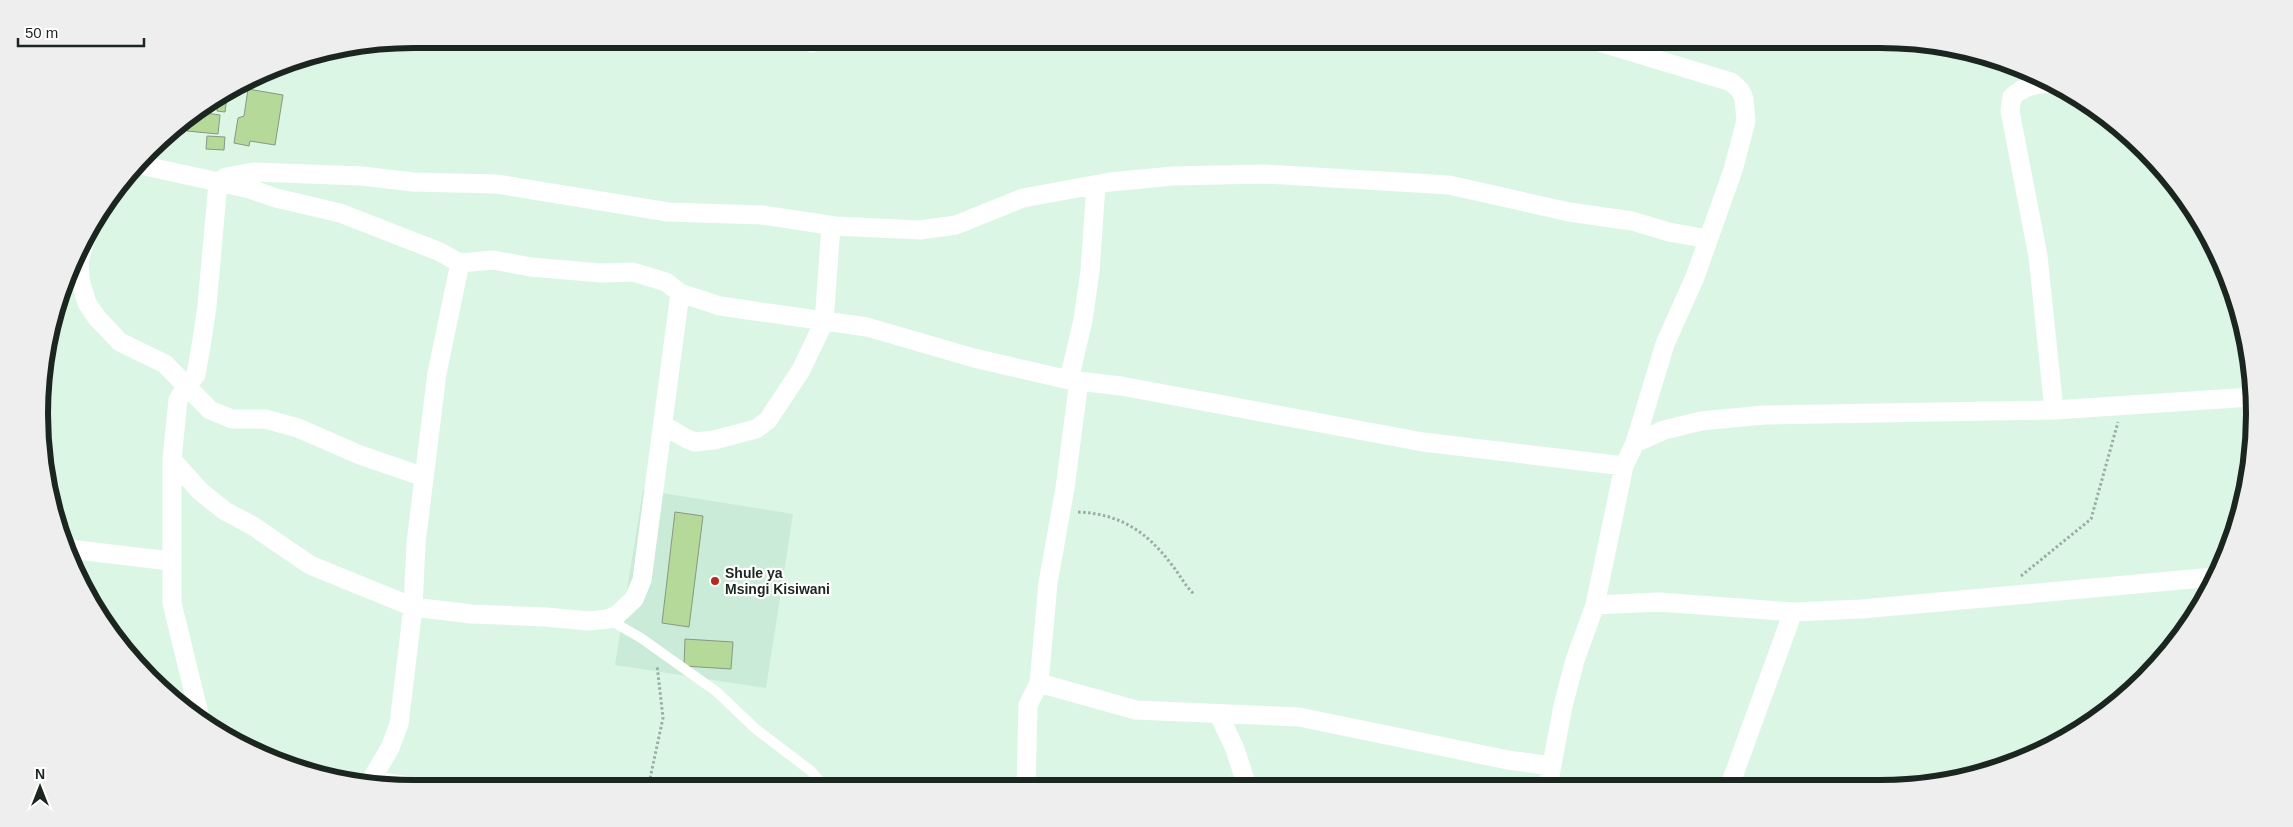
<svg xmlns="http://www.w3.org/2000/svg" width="2293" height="827" viewBox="0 0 2293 827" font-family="Helvetica,sans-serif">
<rect width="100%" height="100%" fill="#dcf6e6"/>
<path fill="#caebd7" d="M643,490L793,514L766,688L615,665Z"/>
<path fill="#b4d999" stroke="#8a9782" d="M248,89L283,95L275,145L250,141L249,146L234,143L238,118L244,116Z
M223,97H227L225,112L217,111L218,100Z
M198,112L220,115L218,134L187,131L189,118Z
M207,136L225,137L224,150L206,149Z
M675,512L703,516L689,627L662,623Z
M685,639L733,642L731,669L684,666Z"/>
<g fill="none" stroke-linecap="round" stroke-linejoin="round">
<path stroke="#99aea1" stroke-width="3" stroke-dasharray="2.5 2.5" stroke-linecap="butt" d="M1078,512C1121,514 1147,532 1172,565C1180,575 1185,586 1195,595
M2021,576L2091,519L2118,422
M648,788L663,718L657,665"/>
<path stroke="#fff" stroke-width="10" d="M608,619L641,638L717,692L757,730L811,771L825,787"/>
<path stroke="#fff" stroke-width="19" d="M811,39L812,43
M136,164L250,189L276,198L340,213L438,251L460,263L493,260L531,267L601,273L633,272L666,282L680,293L720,306L867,327L974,358L1069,380L1121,386L1423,442L1624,466
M87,232L79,262L80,280L87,303L97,318L120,342L165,364L210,410L232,419H265L298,428L360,455L424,477
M1069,380L1083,320L1090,271L1096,185
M2054,410L2038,256L2010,111L2012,97C2025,85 2037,84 2054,83
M663,425L687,439L695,442L714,440L756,429L768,420L801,370L824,322L831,226
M1635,443L1664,430L1701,421L1764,415L2054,410L2252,397
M172,460L201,492L225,511L253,526L310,565L413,607L472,614L546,617L589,621L608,619L617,615L634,599L642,580L680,293
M69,549L170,561
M1595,605L1659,602L1793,612L1862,609L2214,577
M1039,683L1136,710L1299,717L1508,760L1552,766
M1219,715L1235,749L1247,786
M208,726L200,718L172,603V460L178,400L187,385L196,375L202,340L207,306L218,182L226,177L253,172L362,176L413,182L497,184L668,212L762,215L835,226L920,230L956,225L1023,198L1110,182L1173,176L1264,174L1449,185L1569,212L1632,221L1669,232L1708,239
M371,780L420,788
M368,782L371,780L390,748L399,724L413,607L416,543L437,373L460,263
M1730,785L1793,612
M1548,786L1563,706L1575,660L1595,605L1624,466L1635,443L1665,344L1695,277L1733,170L1746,121L1744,99L1740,90L1731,82L1589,39
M1026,787L1028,705L1039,683L1048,583L1065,488L1079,381"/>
</g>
<circle fill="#b6291b" stroke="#fff" stroke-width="2" cx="715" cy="581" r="5"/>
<g text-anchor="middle" stroke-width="4.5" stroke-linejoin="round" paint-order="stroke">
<g font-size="14" font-weight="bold" fill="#1c2620" stroke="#fff" text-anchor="start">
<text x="725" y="578">Shule ya<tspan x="725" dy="16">Msingi Kisiwani</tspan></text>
</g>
</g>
<path d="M0 0H2293V827H0ZM414 48H1880A366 366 0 0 1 2246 414V414A366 366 0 0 1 1880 780H414A366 366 0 0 1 48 414V414A366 366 0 0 1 414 48Z" fill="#edeeed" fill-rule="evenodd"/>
<path fill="none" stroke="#1c2620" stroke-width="6" d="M414 48H1880A366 366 0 0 1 2246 414V414A366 366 0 0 1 1880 780H414A366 366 0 0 1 48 414V414A366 366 0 0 1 414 48Z"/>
<g transform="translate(40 787)" stroke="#ffffff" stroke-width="4" paint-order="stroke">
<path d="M0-4L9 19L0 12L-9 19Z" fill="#1c2620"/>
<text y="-8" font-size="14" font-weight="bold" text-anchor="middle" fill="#1c2620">N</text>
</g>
<path d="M18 38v8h126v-8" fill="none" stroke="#1c2620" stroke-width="2.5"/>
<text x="25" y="38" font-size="15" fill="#1c2620" stroke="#ffffff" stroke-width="4" paint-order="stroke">50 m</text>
</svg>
